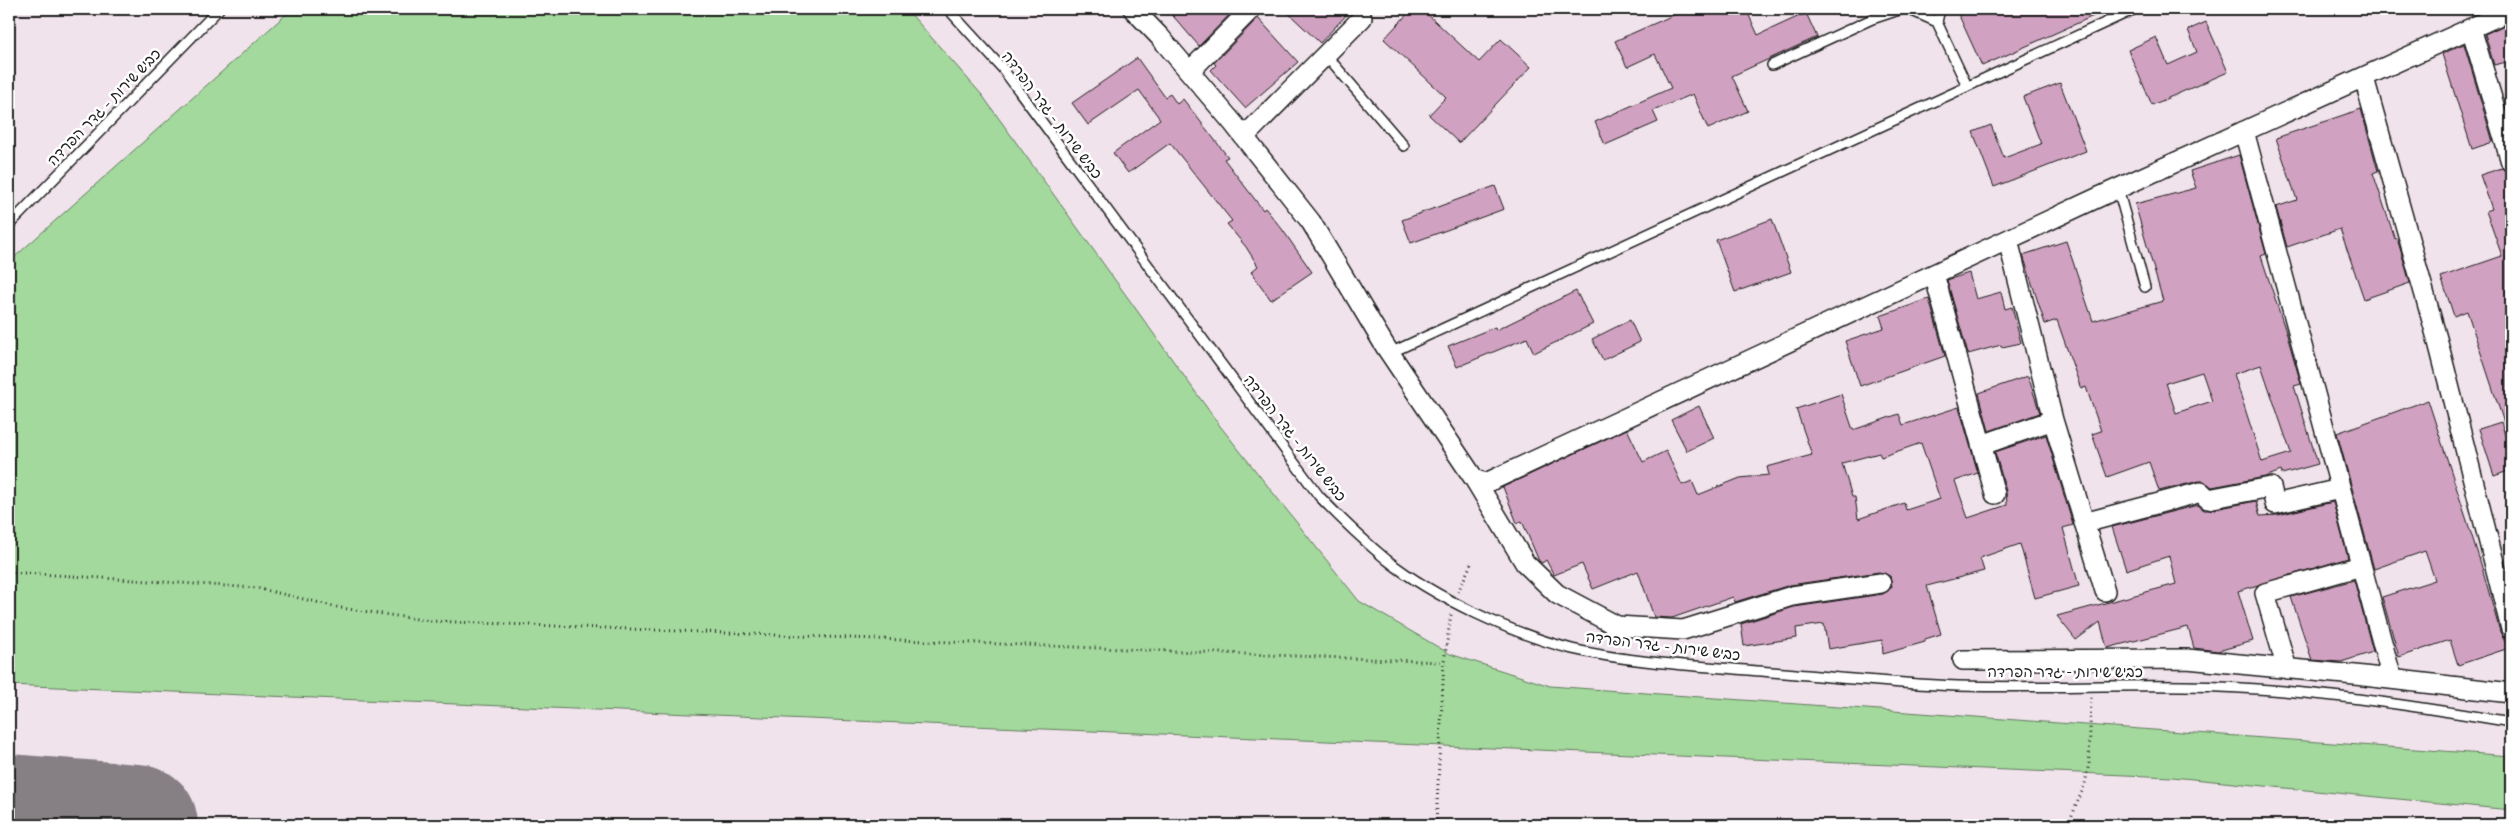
<svg xmlns="http://www.w3.org/2000/svg" width="2520" height="834" viewBox="0 0 2520 834" font-family="Delius,'Playpen Sans Hebrew',sans-serif">
<rect width="100%" height="100%" fill="#f1e3ec"/>
<filter id="ink" filterUnits="userSpaceOnUse"><feTurbulence type="fractalNoise" baseFrequency=".02" numOctaves="2"/><feDisplacementMap in="SourceGraphic" scale="10" xChannelSelector="R" yChannelSelector="G"/><feConvolveMatrix kernelMatrix="1 2 1 2 8 2 1 2 1" color-interpolation-filters="sRGB"/></filter>
<g filter="url(#ink)">
<path fill="#a3d99d" stroke="#607a5c" d="M292,9H902L909,12L982,95L1220,426L1359,601L1450,654L1550,686L2511,756V810L2172,777L9,685V262Z"/>
<g fill="none" stroke-linecap="round" stroke-linejoin="round">
<path stroke="#868084" stroke-width="122" d="M9,815L137,825"/>
</g>
<path fill="#d1a1c1" stroke="#1c1c1c" fill-rule="evenodd" d="M1167,9H1235L1199,46Z
M1284,9H1352L1320,43Z
M1412,9H1422L1479,62L1501,39L1531,67L1459,143L1429,115L1446,97L1384,39Z
M1687,9H1746L1758,35L1806,13L1817,37L1732,76L1748,111L1708,129L1693,94L1653,111L1658,122L1605,145L1595,122L1671,88L1655,54L1627,67L1615,41Z
M1956,9H2109L1982,66Z
M1258,18L1298,62L1245,108L1211,70L1216,65L1214,63Z
M2206,22L2228,72L2152,105L2128,50L2156,37L2168,65L2197,52L2188,30Z
M2511,22V61L2494,65L2485,34Z
M2464,44L2493,142L2472,149L2442,54Z
M1137,58L1165,97L1170,94L1177,104L1183,99L1228,157L1224,159L1263,210L1265,208L1282,229L1312,272L1271,300L1251,272L1258,266L1246,247L1227,224L1232,221L1170,143L1128,173L1113,153L1160,119L1139,90L1088,125L1072,103Z
M2060,83L2086,151L1994,187L1973,132L1991,125L2004,158L2041,144L2023,97Z
M2361,109L2378,171L2373,173L2395,239L2397,238L2410,283L2364,299L2340,229L2287,247L2276,207L2297,200L2276,138Z
M2239,155L2266,254L2261,256L2287,335L2301,384L2294,386L2318,464L2282,474L2281,471L2265,477L2212,487L2204,481H2199L2159,491L2149,462L2107,477L2092,434L2101,431L2086,387L2081,389L2057,320L2045,324L2023,255L2066,241L2093,321L2163,301L2135,204L2196,188L2190,171ZM2261,365L2291,453L2262,462L2234,374ZM2202,372L2212,401L2176,413L2166,383Z
M2502,168L2506,172L2511,187V438H2509L2467,311L2454,316L2441,277L2502,256L2486,211L2492,209L2480,175Z
M1495,186L1504,209L1411,243L1402,220Z
M1772,219L1791,272L1735,292L1716,240Z
M1969,273L1976,299L2001,292L2005,309L2012,307L2021,343L2002,347L2001,345L1968,354L1947,280Z
M1576,291L1593,324L1534,353L1527,338L1457,367L1448,346L1495,327L1496,330Z
M1929,299L1945,356L1860,386L1845,341L1884,328L1880,316Z
M1630,320L1640,342L1603,360L1592,339Z
M2028,376L2040,413L1989,431L1979,393Z
M1841,394L1853,430L1899,414L1903,425L1959,407L1978,473L1955,481L1968,518L2007,505L2006,491L1995,452L2046,435L2073,525L2063,528L2079,586L2035,598L2020,544L1980,558L1984,571L1927,586L1941,634L1925,639V642L1883,654L1882,640L1828,649L1824,624L1796,628L1797,638L1744,646L1741,624L1794,607L1883,594L1892,587L1890,576L1879,572L1790,585L1735,602L1733,597L1672,618L1654,617L1638,571L1593,589L1582,564L1554,575L1546,560L1542,563L1539,561L1522,521L1517,523L1503,487L1627,429L1643,462L1666,451L1682,485L1692,481L1698,495L1740,478L1769,475L1767,467L1812,455L1796,409ZM1921,443L1940,499L1906,510L1904,503L1858,519L1855,497H1852L1842,463L1879,453L1881,457Z
M2428,400L2481,564L2500,632L2509,648L2458,665L2450,640L2399,657L2382,597L2435,580L2425,551L2374,569L2337,433Z
M1699,406L1714,438L1687,451L1671,420Z
M2501,422L2511,454V470L2494,476L2479,429Z
M2256,501L2260,516L2278,515L2333,502L2348,558L2238,591L2253,641L2218,651L2194,648L2188,627L2107,648L2100,622L2076,640L2057,616L2176,584L2169,556L2126,570L2112,527L2198,505L2204,510H2210Z
M2354,580L2373,652L2341,662L2312,660L2291,597Z"/>
<g fill="none" stroke-linecap="round" stroke-linejoin="round">
<g stroke="#1c1c1c" stroke-width="12">
<path id="service" d="M948,9L1002,68L1319,496C1341,519 1363,540 1387,560C1435,598 1513,634 1572,649C1636,664 1705,666 1771,672C1833,677 1895,684 1958,686C2033,688 2108,685 2183,686C2294,687 2402,704 2511,722
M1911,9L1912,11L1937,22
M1940,9L1937,22L1967,86
M1326,55L1404,146
M1772,65L1872,19L1902,9
M2118,189L2145,287
M9,225L219,9
M1390,353L2135,9"/>
</g>
<g stroke="#1c1c1c" stroke-width="22">
<path id="minor" d="M1133,9L1160,37L1233,123L1311,222L1385,346L1475,480L1486,483L2099,197L2511,10
M2471,28L2511,162
M1190,71L1251,9
M2364,78L2438,342L2511,629
M2244,131L2392,679
M1244,137L1362,18
M2008,240L2053,420L2105,591
M1934,274L1995,494
M1982,445L2053,420
M1475,480L1525,563L1557,594L1617,626L1683,630L1792,596L1881,583
M2084,523L2201,492L2208,499L2271,487L2275,504L2340,489
M1963,660L2187,659L2355,675L2511,693
M2287,669L2265,593L2361,566"/>
</g>
<path stroke="#1c1c1c" stroke-width="3" stroke-dasharray="1 4" stroke-linecap="butt" d="M9,572L257,588L341,608L431,621L1444,662
M1458,592L1471,564
M1436,825L1444,662L1451,614
M2068,825L2085,784L2089,763L2091,697"/>
<use href="#service" stroke="#fff" stroke-width="9"/>
<use href="#minor" stroke="#fff" stroke-width="19"/>
</g>
</g>
<g text-anchor="middle" stroke-width="5" stroke-linejoin="round" paint-order="stroke">
<g font-size="15" fill="#1c1c1c" stroke="#fff">
<text transform="translate(104 107) rotate(-46)" y="5">כביש שירות - גדר הפרדה</text>
<text transform="translate(1052 115) rotate(53)" y="5">כביש שירות - גדר הפרדה</text>
<text transform="translate(1295 438) rotate(52)" y="5">כביש שירות - גדר הפרדה</text>
<text transform="translate(1663 646) rotate(7)" y="5">כביש שירות - גדר הפרדה</text>
<text x="2065" y="677">כביש שירות - גדר הפרדה</text>
</g>
</g>
<rect width="2520" height="834" fill="none" stroke="#fff" stroke-width="30"/>
<rect x="15" y="15" width="2490" height="804" fill="none" stroke="#1c1c1c" stroke-width="2" filter="url(#ink)"/>
</svg>
